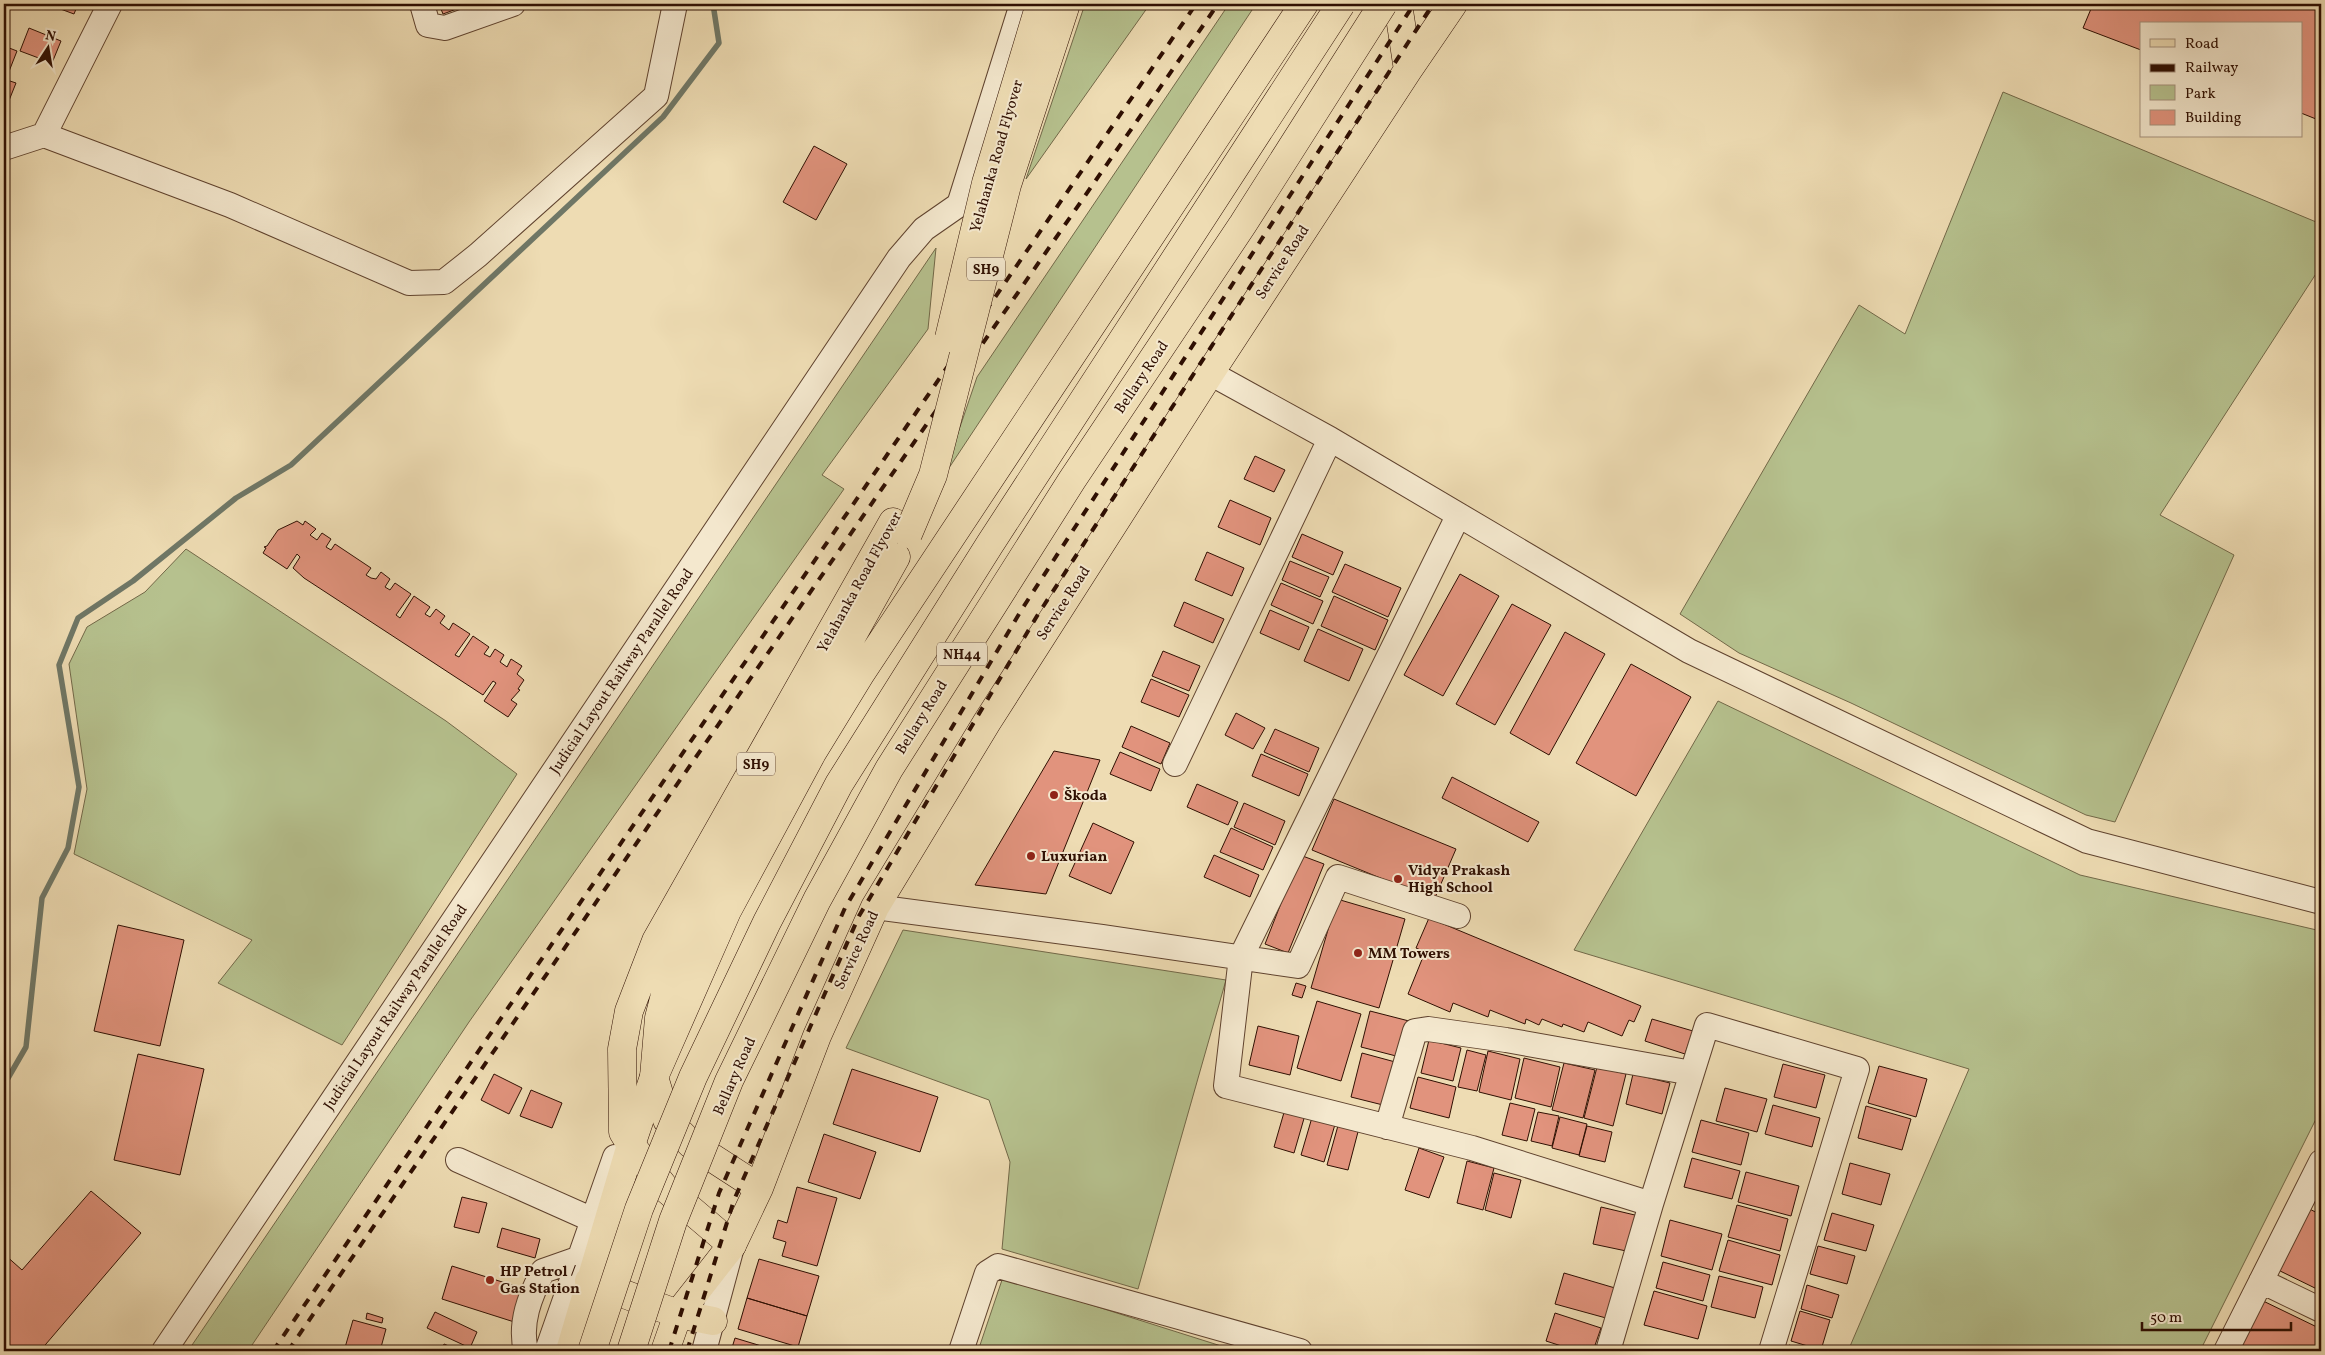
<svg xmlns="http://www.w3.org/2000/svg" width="2325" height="1355" viewBox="0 0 2325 1355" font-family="Vollkorn,serif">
<rect width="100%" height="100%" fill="#eedcb3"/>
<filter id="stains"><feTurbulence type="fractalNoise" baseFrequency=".004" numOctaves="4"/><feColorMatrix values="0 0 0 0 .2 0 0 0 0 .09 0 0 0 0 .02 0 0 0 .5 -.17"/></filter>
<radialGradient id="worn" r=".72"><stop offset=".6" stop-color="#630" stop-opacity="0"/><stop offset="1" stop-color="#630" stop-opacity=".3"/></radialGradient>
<path fill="#b6c18e" stroke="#726848" d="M1085,4H1150L1026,179Z
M1229,4H1256L943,477L977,377Z
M2003,92L2321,224V266L2160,515L2234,555L2115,822L2086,815L1851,703L1739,653L1680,614L1859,305L1905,334Z
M936,248L928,329L822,475L844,489L469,1022L248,1351H188Z
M186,549L446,721L517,774L342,1045L218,983L252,940L74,854L87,789L69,664L87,627L145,592Z
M1718,701L2080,875L2321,931V1109L2200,1351H1848L1969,1069L1574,950Z
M903,930L1226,980L1138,1289L1002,1249L1010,1162L989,1100L846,1048Z
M1003,1277L1237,1351H978Z"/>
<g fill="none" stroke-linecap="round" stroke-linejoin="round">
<path stroke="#6f7766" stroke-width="5.5" d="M4,1085L26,1047L42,898L68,848L79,787L59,665L78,618L133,581L236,498L291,465L663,117L719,43L713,4"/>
</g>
<path fill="#e1937d" stroke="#2f0f02" d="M47,4H78L74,14Z
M439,4H470L443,14Z
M2093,4H2321V121L2301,113V24H2141V50L2083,28Z
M29,28L61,41L52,63L20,51Z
M4,46L17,51L8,74L4,73Z
M4,79L16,83L4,113Z
M814,146L847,164L816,220L783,202Z
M1255,456L1285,470L1274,492L1244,479Z
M1230,500L1271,518L1260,545L1218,527Z
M297,521L303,525L305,521L316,529L310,535L317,540L322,533L331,539L326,547L331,550L335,544L371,568L366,575L371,578L376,579L381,572L390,579L385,587L390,590L395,583L411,594L396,615L400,618L414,596L430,607L425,614L430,617L436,609L445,616L440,623L444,626L449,630L453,623L470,634L455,655L459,657L473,636L489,647L484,654L490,657L495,649L504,655L500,662L507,667L511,659L522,666L517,674L524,680L518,689L520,690L511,700L517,704L508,717L484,701L496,683L493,681L483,695L304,578L293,568L300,557L297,554L287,569L263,553L266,548L264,547L267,546L278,530Z
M1302,534L1343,552L1333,575L1292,557Z
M1207,552L1244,568L1232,596L1195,580Z
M1290,561L1329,577L1320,597L1282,580Z
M1345,564L1401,588L1388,617L1332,592Z
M1460,574L1499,596L1443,696L1404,675Z
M1281,583L1323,601L1313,624L1271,605Z
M1334,596L1388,620L1375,650L1321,626Z
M1184,602L1224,619L1213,643L1174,626Z
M1512,604L1551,625L1495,725L1456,704Z
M1270,610L1309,627L1299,650L1260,633Z
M1318,629L1363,649L1349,681L1304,661Z
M1565,632L1605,654L1549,755L1510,733Z
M1163,651L1200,666L1189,691L1152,676Z
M1631,664L1691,697L1636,796L1576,763Z
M1151,679L1189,695L1179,717L1141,702Z
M1236,713L1265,728L1253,749L1225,735Z
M1131,726L1170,743L1161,764L1122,747Z
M1275,729L1319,748L1309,772L1264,752Z
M1054,751L1100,760L1046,894L975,885Z
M1120,752L1160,769L1151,791L1110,774Z
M1261,754L1308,774L1299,796L1252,776Z
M1452,777L1539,822L1528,842L1442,798Z
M1197,784L1238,802L1228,825L1187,807Z
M1334,799L1456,849L1434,900L1312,850Z
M1244,803L1285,821L1275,845L1234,827Z
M1093,823L1134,842L1111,894L1069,876Z
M1231,828L1273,847L1263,870L1220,852Z
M1214,855L1259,875L1250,897L1204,877Z
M1300,855L1324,864L1288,953L1265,944Z
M1337,899L1405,919L1379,1008L1311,988Z
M1429,918L1641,1006L1634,1022L1629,1020L1622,1036L1588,1022L1584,1032L1563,1024L1562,1027L1542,1019L1539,1025L1526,1019L1525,1024L1490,1010L1488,1017L1453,1003L1450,1012L1408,994L1425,952L1416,948Z
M118,925L184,940L160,1046L94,1031Z
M1296,983L1306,986L1302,998L1292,995Z
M1317,1001L1361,1014L1341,1081L1297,1068Z
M1370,1011L1409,1021L1400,1057L1361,1047Z
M1652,1019L1693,1031L1685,1054L1645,1041Z
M1258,1026L1299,1036L1290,1075L1249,1065Z
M1429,1040L1461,1048L1453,1081L1421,1073Z
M1467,1050L1486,1055L1477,1091L1458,1087Z
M1488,1051L1520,1059L1511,1100L1479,1092Z
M1362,1053L1399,1063L1387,1106L1351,1097Z
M138,1054L204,1069L180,1175L114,1160Z
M1524,1058L1560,1067L1551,1107L1515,1098Z
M1564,1063L1595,1070L1583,1118L1552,1110Z
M1783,1064L1825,1075L1816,1108L1774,1097Z
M1879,1066L1927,1079L1916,1117L1868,1103Z
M1597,1067L1626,1074L1613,1126L1584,1118Z
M852,1069L938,1097L920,1152L833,1124Z
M494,1074L522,1088L509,1114L481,1100Z
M1633,1074L1670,1083L1662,1114L1626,1104Z
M1418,1077L1456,1087L1449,1118L1410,1108Z
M1725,1088L1767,1099L1757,1132L1716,1121Z
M531,1090L562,1103L552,1128L520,1116Z
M1510,1103L1535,1109L1527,1141L1502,1135Z
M1773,1105L1820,1118L1812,1147L1765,1134Z
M1866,1106L1911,1119L1902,1150L1858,1138Z
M1285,1109L1305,1115L1294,1153L1274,1147Z
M1538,1112L1559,1116L1552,1146L1531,1141Z
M1313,1114L1336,1121L1324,1162L1301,1155Z
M1560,1117L1587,1124L1579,1155L1552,1148Z
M1701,1120L1749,1133L1741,1165L1692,1152Z
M1339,1122L1359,1128L1348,1170L1327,1165Z
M1587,1126L1612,1132L1605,1162L1579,1156Z
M824,1134L876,1152L860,1199L808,1182Z
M1419,1148L1444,1157L1429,1198L1405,1190Z
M1692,1158L1740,1171L1732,1199L1684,1187Z
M1467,1161L1494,1168L1483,1210L1457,1203Z
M1850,1163L1890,1174L1881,1205L1842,1194Z
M1746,1172L1799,1186L1791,1216L1738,1202Z
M1494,1173L1521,1180L1511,1218L1485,1210Z
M797,1187L837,1198L817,1266L782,1256L786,1242L773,1238L778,1220L787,1223Z
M91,1191L141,1233L40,1351H4V1254L22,1270Z
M462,1197L487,1203L479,1233L454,1227Z
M1737,1205L1788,1219L1780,1251L1728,1237Z
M2304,1206L2321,1215V1291L2274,1268Z
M1601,1207L1639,1216L1631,1252L1593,1244Z
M1832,1213L1874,1225L1866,1251L1824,1240Z
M1670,1220L1722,1234L1712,1270L1661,1256Z
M502,1228L540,1239L535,1258L497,1247Z
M1728,1240L1780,1255L1772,1285L1719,1271Z
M1818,1246L1855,1256L1847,1284L1810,1274Z
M759,1259L819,1276L807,1316L747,1298Z
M1663,1262L1710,1275L1703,1301L1656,1288Z
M452,1266L540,1294L530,1327L442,1299Z
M1564,1273L1615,1288L1606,1318L1555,1304Z
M1719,1276L1763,1287L1755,1318L1711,1307Z
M1807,1285L1839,1295L1832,1318L1801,1309Z
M1654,1291L1707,1306L1698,1339L1644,1325Z
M747,1298L807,1316L798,1347L738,1329Z
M2257,1298L2321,1329V1351H2231Z
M1800,1311L1830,1320L1821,1350L1791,1341Z
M435,1312L477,1332L470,1348L427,1328Z
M367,1313L383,1318L382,1323L366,1319Z
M1555,1313L1601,1328L1593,1351H1577L1546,1341Z
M353,1320L386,1329L380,1351H344Z
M735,1338L778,1351H731Z
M444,1344L461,1351H441Z
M1789,1345L1809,1351H1787Z"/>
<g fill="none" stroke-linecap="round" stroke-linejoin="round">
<g stroke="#5f422e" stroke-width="26">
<path id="minor" d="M422,4L428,25L445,28L513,4
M44,135L110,4
M4,148L44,135L230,205L409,283L444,282L478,255L656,96L675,4
M959,205L1022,4
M1210,373L1330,439L1689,651L2087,841L2321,902
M1458,516L1241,957L1226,1086L1472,1148L1651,1204
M1175,764L1330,439
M875,907L1102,937L1298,966L1338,877L1458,916
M1387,1127L1415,1031L1428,1029L1506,1040L1692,1073
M458,1160L593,1220
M2261,1281L2321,1310
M164,1351L899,258L924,229L993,181
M526,1351C519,1323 530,1296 543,1271L580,1258
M547,1351L615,1157
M704,1351L732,1247
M961,1351L987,1273L998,1266L1300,1351
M1608,1351L1651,1204L1707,1025L1857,1069L1771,1351
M2226,1351L2321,1162"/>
</g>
<g stroke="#2f0f02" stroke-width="29">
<path id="major" d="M1398,4L1408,70
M893,522L656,941L629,1011L622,1049L623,1132L631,1145L664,1187L732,1245L759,1188L817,1036L875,907L987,722L1210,373L1408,70L1453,4
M654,1077L727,911L812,753L861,673L1304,4
M759,1188L691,1144L667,1120L654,1077L659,1018L666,991L682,949L751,817L896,557"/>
</g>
<g stroke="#2f0f02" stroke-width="29">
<path id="highway" d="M589,1281L678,1314L713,1321
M570,1351L631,1145L654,1077
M665,1351L678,1314L732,1245"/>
</g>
<use href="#minor" stroke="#f4e8ce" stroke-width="24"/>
<use href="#major" stroke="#eedcb3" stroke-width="28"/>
<use href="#highway" stroke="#eedcb3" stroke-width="28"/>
<path stroke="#2f0f02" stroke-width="4" stroke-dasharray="9 9" stroke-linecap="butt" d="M273,1351L1196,4
M288,1351L671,793L1218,4
M669,1351L719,1193L845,908L1022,609L1414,4
M687,1351L734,1200L859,916L1037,616L1433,4"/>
<g stroke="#2f0f02" stroke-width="29" stroke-linecap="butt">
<path id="major-bridge" d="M949,338L986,183L1040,4
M908,534L933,475L1007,185L1066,4"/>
</g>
<g stroke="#2f0f02" stroke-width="29" stroke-linecap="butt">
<path id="highway-bridge" d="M592,1351L639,1209L693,1077L767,922L839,784L990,544L1341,4
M631,1351L673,1221L729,1081L817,900L889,769L1072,480L1243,224L1383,4"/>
</g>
<use href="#major-bridge" stroke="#eedcb3" stroke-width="28"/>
<use href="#highway-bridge" stroke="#eedcb3" stroke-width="28"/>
</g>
<g fill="#8f2418" stroke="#f4e8ce" stroke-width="2">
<circle cx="1054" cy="795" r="5"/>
<circle cx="1031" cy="856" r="5"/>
<circle cx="1398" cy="879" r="5"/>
<circle cx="1358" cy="953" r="5"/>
<circle cx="490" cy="1280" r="5"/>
</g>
<g text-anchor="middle" stroke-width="4" stroke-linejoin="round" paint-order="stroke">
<g fill="#f4e8ce" stroke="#6a503f" stroke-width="1">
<rect x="967" y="257.5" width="38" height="23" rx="4"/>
<rect x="937" y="642.5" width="50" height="23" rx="4"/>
<rect x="737" y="752.5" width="38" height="23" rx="4"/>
</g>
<g font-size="14" font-weight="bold" fill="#2f0f02">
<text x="986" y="274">SH9</text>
<text x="962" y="659">NH44</text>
<text x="756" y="769">SH9</text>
</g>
<g font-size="15" fill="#2f0f02" stroke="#f4e8ce">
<text transform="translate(996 156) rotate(-74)" y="5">Yelahanka Road Flyover</text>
<text transform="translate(1282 262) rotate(-57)" y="5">Service Road</text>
<text transform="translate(1141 377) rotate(-56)" y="5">Bellary Road</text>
<text transform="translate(859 582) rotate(-61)" y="5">Yelahanka Road Flyover</text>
<text transform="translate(1063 603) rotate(-57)" y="5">Service Road</text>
<text transform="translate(621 671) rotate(-56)" y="5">Judicial Layout Railway Parallel Road</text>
<text transform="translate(921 717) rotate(-58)" y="5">Bellary Road</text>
<text transform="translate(856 950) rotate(-65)" y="5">Service Road</text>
<text transform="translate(395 1007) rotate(-56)" y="5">Judicial Layout Railway Parallel Road</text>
<text transform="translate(734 1076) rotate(-66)" y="5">Bellary Road</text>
</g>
<g font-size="15" font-weight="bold" fill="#2f0f02" stroke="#f4e8ce" text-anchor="start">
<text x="1064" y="800">Škoda</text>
<text x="1041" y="861">Luxurian</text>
<text x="1408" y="875">Vidya Prakash<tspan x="1408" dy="17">High School</tspan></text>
<text x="1368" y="958">MM Towers</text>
<text x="500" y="1276">HP Petrol /<tspan x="500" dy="17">Gas Station</tspan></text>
</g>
</g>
<rect width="2325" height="1355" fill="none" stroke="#eedcb3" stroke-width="20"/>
<rect x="5" y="5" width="2315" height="1345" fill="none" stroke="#2f0f02" stroke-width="2.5"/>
<rect x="10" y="10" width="2305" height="1335" fill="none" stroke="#2f0f02"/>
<rect x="2140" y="22" width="162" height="115" fill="#f4e8ce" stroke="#a5917c"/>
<rect x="2150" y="39" width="25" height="8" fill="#eedcb3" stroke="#a5917c"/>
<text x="2185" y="48" font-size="15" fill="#2f0f02">Road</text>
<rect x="2150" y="64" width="25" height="8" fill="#2f0f02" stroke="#a5917c"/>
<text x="2185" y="72" font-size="15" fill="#2f0f02">Railway</text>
<rect x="2150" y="85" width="25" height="15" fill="#b6c18e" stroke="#a5917c"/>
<text x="2185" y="98" font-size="15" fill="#2f0f02">Park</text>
<rect x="2150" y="110" width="25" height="15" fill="#e1937d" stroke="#a5917c"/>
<text x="2185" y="122" font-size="15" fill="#2f0f02">Building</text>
<g transform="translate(48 48) rotate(12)" stroke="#f4e8ce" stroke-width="4" paint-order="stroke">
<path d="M0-4L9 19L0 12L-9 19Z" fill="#2f0f02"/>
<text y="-8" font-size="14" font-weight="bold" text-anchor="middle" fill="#2f0f02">N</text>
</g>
<path d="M2142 1322v8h149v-8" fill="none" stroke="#2f0f02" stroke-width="2.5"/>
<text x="2150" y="1322" font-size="15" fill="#2f0f02" stroke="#f4e8ce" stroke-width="4" paint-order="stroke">50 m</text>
<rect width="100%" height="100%" filter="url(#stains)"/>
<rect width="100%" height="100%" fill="url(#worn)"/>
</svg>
